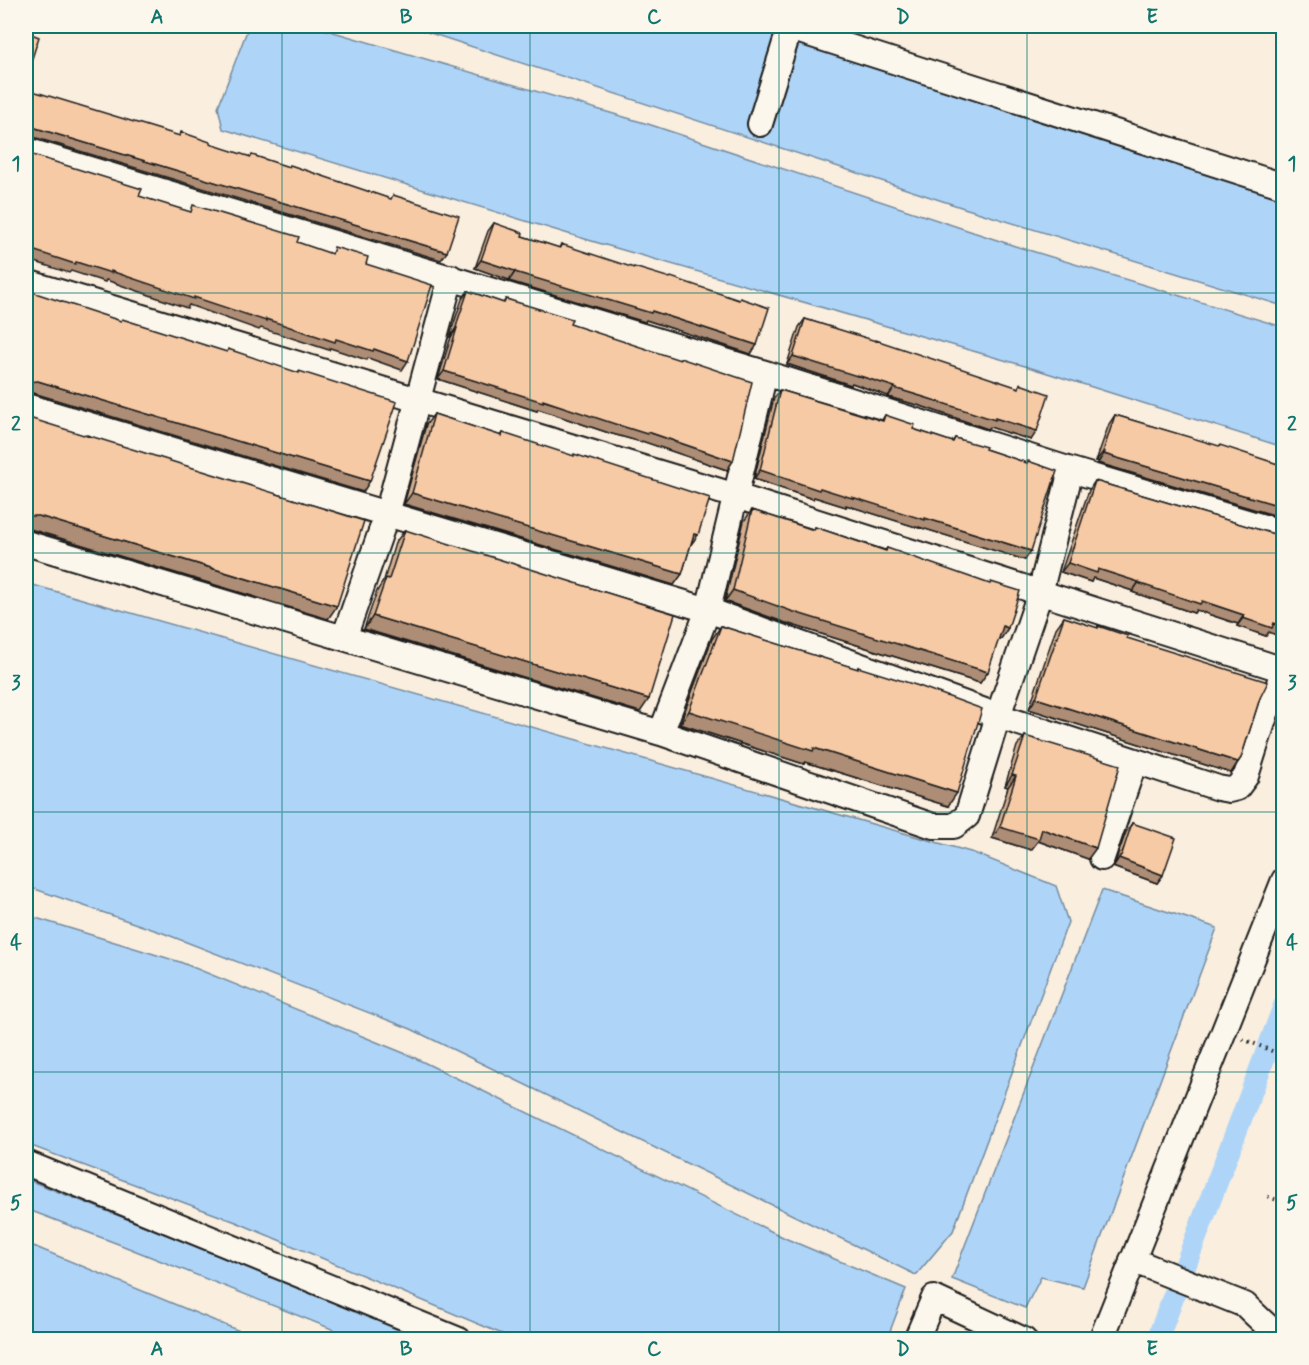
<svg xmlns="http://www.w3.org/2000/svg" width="1309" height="1365" viewBox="0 0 1309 1365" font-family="Mynerve,sans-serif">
<rect width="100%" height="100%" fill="#faeede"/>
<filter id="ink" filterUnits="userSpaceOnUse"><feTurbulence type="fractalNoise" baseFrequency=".0167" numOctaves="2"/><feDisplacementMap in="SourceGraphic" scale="12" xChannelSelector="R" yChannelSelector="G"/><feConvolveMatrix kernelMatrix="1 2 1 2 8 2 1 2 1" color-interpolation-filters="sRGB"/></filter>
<g filter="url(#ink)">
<path fill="#aed5f8" stroke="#748ba0" stroke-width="1.5" d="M251,26H313L648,124L1015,246L1283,327V447L1025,366L595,242L223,129L218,107L248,28Z
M409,26H754L1283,198V306L964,208Z
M26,583L974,853L1056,886L1068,922L953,1231L916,1275L411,1029L163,933L26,886Z
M1102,890L1217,928L1083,1287L1041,1277L1025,1308L952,1279Z
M26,915L180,962L411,1056L787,1239L906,1289L887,1339H514L236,1222L26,1144Z
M26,1179L430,1339H357L121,1245L26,1209Z
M26,1243L259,1339H26Z"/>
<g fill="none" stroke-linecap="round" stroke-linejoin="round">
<path stroke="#aed5f8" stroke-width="22" d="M1157,1340L1284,1006"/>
<g stroke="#1c1c1c" stroke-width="28">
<path id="minor" d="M784,26L1284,186
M760,124L790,27
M26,150L765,373L1071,470L1284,533
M26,282L736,496L1284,670
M26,406L708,610L998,716L1218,788L1229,790L1237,788L1246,776L1266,713L1276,693L1283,670
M26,543L661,733L933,826H954L967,816L998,716L1040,593L1071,470
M344,638L387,514L451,277
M661,733L708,610L765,373
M1102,858L1135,761
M26,1163L459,1340
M1132,1260L1245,1305L1282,1340
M916,1340L934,1298L1024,1340
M1101,1340L1284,880"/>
</g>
<path stroke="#1c1c1c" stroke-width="4" stroke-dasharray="1.5 4.5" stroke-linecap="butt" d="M1243,1039L1284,1056
M1268,1197L1284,1202"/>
<use href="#minor" stroke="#fbf7ec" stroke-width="24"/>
</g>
<path fill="#d4ae8f" stroke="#1c1c1c" stroke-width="1.5" d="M494,223L522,236L559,248L561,244L751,354L646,320L645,322L509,281V280L475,268L488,231Z
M468,291L503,303L506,299L570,324L733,461L727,470L642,441L641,442L609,433L538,409L537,411L438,379L451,337H450L452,329L462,299Z
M805,319L1018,388L1020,384L1031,440L990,427L988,429L921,406L888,397V396L852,383L851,385L787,364L799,327Z
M780,390L882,420L885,415L913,429L952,442L955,438L985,449L1027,463L1028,461L1025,560L919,527V528L846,505V507L814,497L813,499L754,479L774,398Z
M434,414L501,436L503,433L691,544L682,574L674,585L404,504L426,425Z
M1115,415L1284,466V518L1098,463L1099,461H1096L1109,424Z
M1095,481L1284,537V638L1269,632L1266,636L1237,626L1238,624L1196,610L1194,613L1132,592L1133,591L1093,578L1091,582L1061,572L1089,490Z
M752,510L813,529L815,527L885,550L887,548L1001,639H999L980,683L786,623L725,601L744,521Z
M405,530L660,661L640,712L364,629L377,591L384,580L395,543Z
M1064,617L1097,628L1098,626L1260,698L1241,758L1231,773L1029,709L1056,628Z
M721,626L857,669L858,667L948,806L805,762L804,764L680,724L712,639Z
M1025,736L1088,859L1038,841L1031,850L992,838L1008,787L1005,786L1017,746Z
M1132,823L1163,875L1157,883L1113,867L1115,863L1126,832Z"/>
<path fill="#ad8d74" stroke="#1c1c1c" stroke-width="1.5" d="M28,128H36L447,252L441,260L30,136H26V129Z
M26,248L111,271L266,319L374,349L408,361L402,370L368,358L367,360L330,348L329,350L261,328L259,330L189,305L187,308L106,280L105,282L71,271L69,273L26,259Z
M481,260L515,271L509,280L475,268Z
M515,272L652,311L757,345L751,354L646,320L645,322L509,281Z
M456,328H457L451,337H450Z
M793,356L857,375L895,387L888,396L852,383L851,385L787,364Z
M444,371L648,432L733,461L727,470L642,441L641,442L609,433L538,409L537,411L438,379Z
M31,381H38L370,481L363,492L30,392H26V382Z
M894,388L995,418L1037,431L1031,440L990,427L988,429L921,406L888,397Z
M1103,452H1105L1099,461H1096Z
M1104,454L1284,507V518L1098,463Z
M760,470L925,518L1031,551L1025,560L919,527V528L846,505V507L814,497L813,499L754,479Z
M412,493L682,574L674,585L404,504Z
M26,514L39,516L337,606L328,619L30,529H26Z
M694,534L698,535L690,546Z
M1068,563L1098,569L1139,582L1133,591L1093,578L1091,582L1061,572Z
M1138,583L1202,601L1244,615L1238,624L1196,610L1194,613L1132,592Z
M733,590L988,672L980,683L786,623L725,601Z
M373,616L649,699L640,712L364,629Z
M1243,618L1274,623L1284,627V638L1269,632L1266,636L1237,626Z
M1003,626L1008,628L1001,639L995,637Z
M1036,698L1238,762L1231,773L1029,709Z
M689,711L814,748L957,793L948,806L805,762L804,764L680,724Z
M1012,775L1016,776L1008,787L1005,786Z
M1000,827L1042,829L1096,848L1088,859L1038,841L1031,850L992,838Z
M1119,858L1163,875L1157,883L1113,867Z"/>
<path fill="#f7caa6" stroke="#1c1c1c" stroke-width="1.5" d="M26,32L39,37L27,74L26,73Z
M26,89L180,136L181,132L210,142V144L251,157L252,155L289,167L290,165L391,199L393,195L459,216L447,252L36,128H28L26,129Z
M26,153L142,189L139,196L191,212L193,205L299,237L297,242L332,254L334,247L368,257L366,264L432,285L408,361L374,349L373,351L336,339L335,342L266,319V321L194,297V299L111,271V273L76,262L75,264L26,248Z
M494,223L523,233L522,236L560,248L561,244L634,268V267L670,278L671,277L739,300L740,298L769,308L757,345L652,311L651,313L515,272V271L481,260Z
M26,290L121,321L122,319L227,352L228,349L299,373V371L397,402L370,481L38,381L26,382Z
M468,291L504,303L506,299L572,319L570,324L680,360V358L752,382L733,461L648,432L647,434L615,424L543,400V402L444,371L457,328H456L458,320Z
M805,319L876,341V340L1019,388L1020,384L1049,394L1037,431L995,418V420L927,398L894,388L895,387L857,375V376L793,356Z
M780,390L883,421L885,415L915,425L913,429L953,442L955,438L986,447L985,449L1027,463L1028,461L1057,471L1031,551L925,518V520L852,497V498L820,488L819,490L760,470Z
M434,414L502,436L503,433L574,456V454L710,498L698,535L694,534L682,574L412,493Z
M1115,415L1219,446L1220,445L1284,466V507L1104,454L1105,452H1103Z
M26,417L87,436V435L364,521L337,606L39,516H32L26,514Z
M1095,481L1284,537V627L1274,623L1272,628L1243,618L1244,615L1202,601L1200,604L1138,583L1139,582L1098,569L1097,573L1068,563Z
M752,510L814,530L815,527L886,551L887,548L990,584L991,582L1020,591L1008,628L1003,626L988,672L794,612L733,590Z
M405,530L675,614L649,699L373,616L386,578L389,579Z
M1064,617L1098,628V626L1128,636L1127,638L1268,682L1260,698L1241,758L1238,762L1036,698Z
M721,626L858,669V667L919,686L982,709L957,793L814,748L813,751L689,711Z
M1025,736L1120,765L1096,848L1042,829L1039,839L1000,827L1016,776L1012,775Z
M1132,823L1176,838L1163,875L1119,858L1122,854Z"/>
</g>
<path fill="none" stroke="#0f766e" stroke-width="1.5" stroke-opacity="0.55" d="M282,26V1340M530,26V1340M779,26V1340M1027,26V1340M26,293H1284M26,553H1284M26,812H1284M26,1072H1284"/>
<rect width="1309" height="1365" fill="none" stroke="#fbf7ec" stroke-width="66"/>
<rect x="33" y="33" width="1243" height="1299" fill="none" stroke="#0f766e" stroke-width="2"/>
<g font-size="20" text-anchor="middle" font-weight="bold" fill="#0f766e">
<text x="157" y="23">A</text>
<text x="406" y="23">B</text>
<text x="654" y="23">C</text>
<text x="903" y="23">D</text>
<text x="1152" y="23">E</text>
<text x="16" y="170">1</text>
<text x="1292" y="170">1</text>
<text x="16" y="430">2</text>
<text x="1292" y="430">2</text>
<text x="16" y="689">3</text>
<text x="1292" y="689">3</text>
<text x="16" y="949">4</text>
<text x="1292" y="949">4</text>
<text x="16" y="1209">5</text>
<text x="1292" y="1209">5</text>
<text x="157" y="1355">A</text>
<text x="406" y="1355">B</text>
<text x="654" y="1355">C</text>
<text x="903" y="1355">D</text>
<text x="1152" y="1355">E</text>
</g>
</svg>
